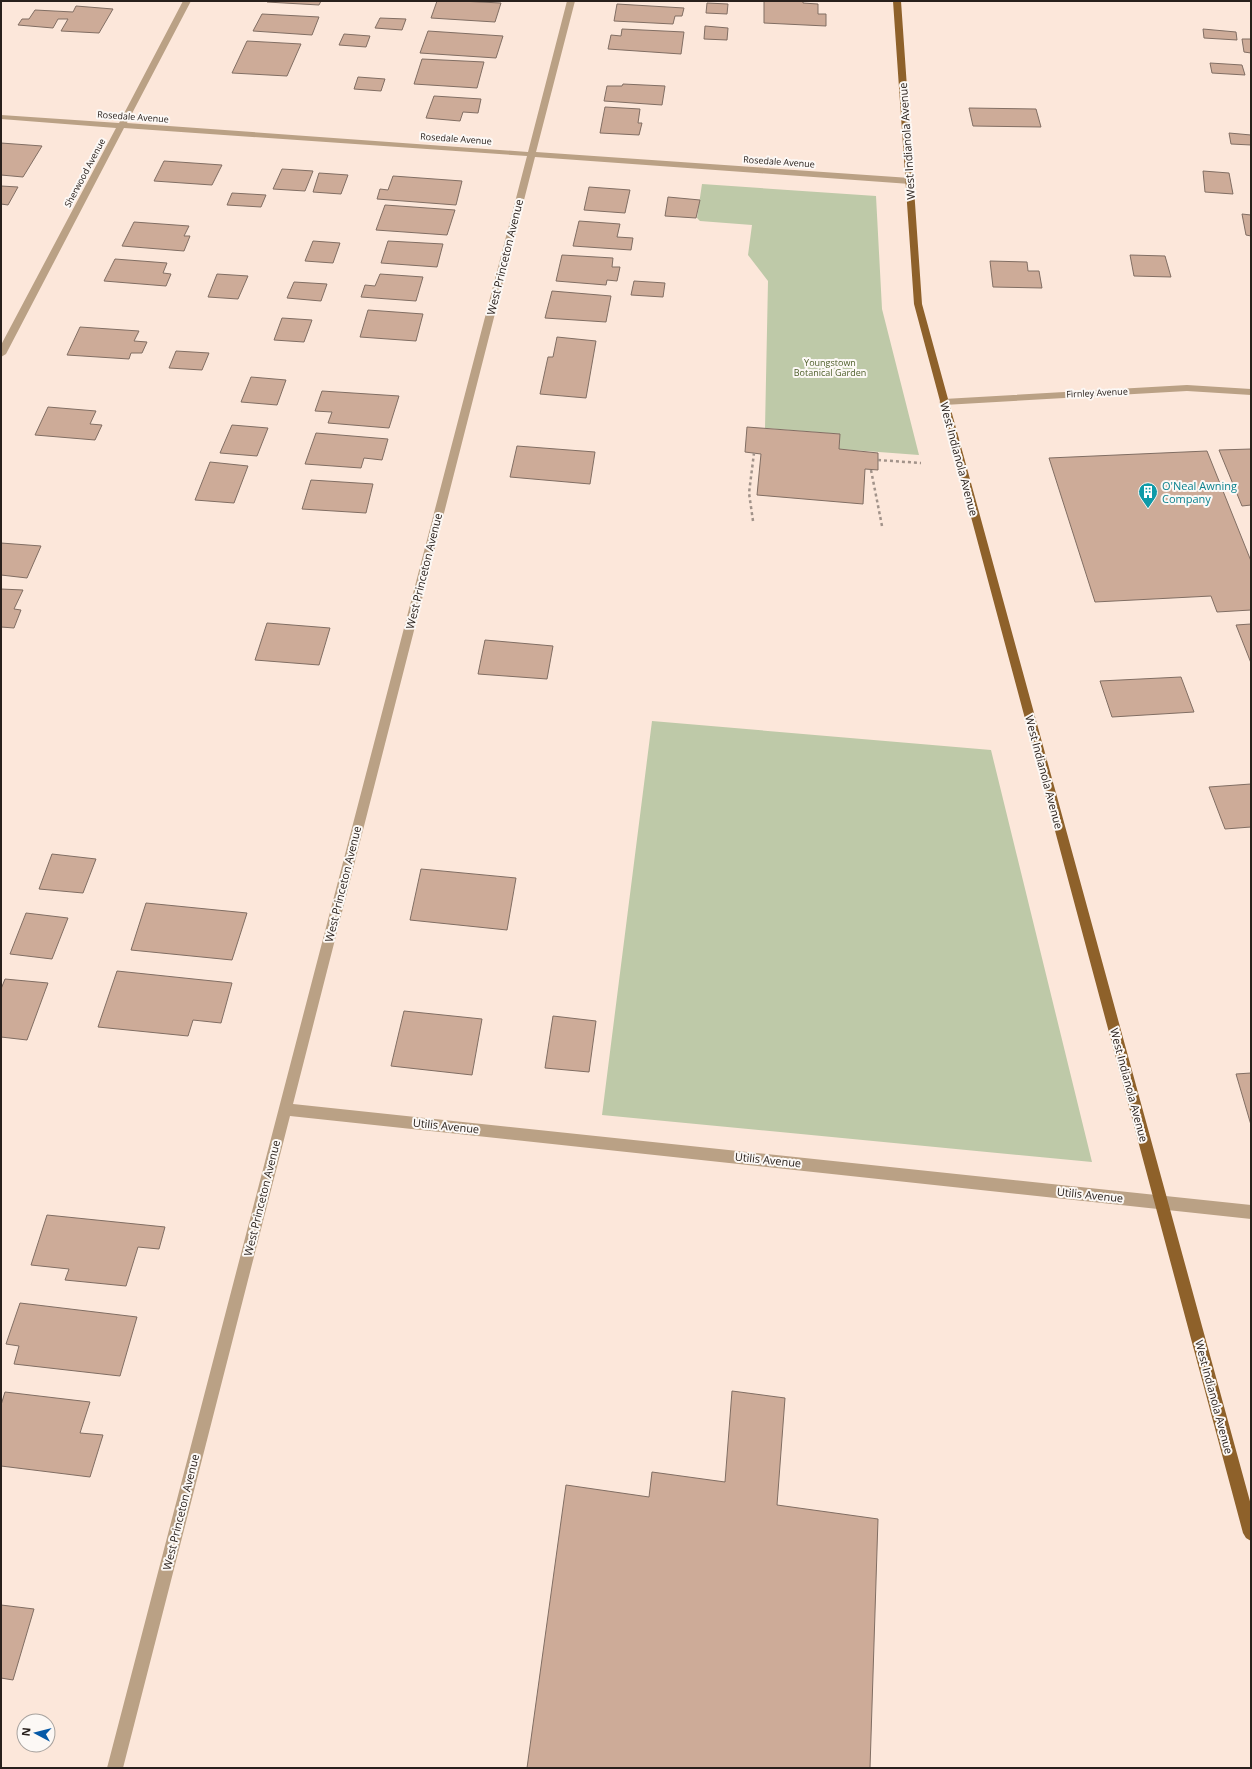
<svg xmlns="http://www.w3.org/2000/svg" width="1252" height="1769" viewBox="0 0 1252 1769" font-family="'Open Sans',sans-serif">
<rect width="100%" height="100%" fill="#fce7da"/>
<path fill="#bec9a8" d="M702,184L876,196L882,309L919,455L839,449L840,434L765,428L768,281L748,255L752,225L700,221L697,218Z
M652,721L991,750L1092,1162L602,1115Z"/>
<path fill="#cdab98" stroke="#816e63" d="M268,1H321L319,5L267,2Z
M437,1H460L501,3L495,22L431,18Z
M764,1H803V3L818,4V14H826V26L764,23Z
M707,3L728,4L727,14L706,13Z
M617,4L684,8L682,16H675L673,24L614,21Z
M76,6L113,9L99,33L61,31L68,19H58L53,28L18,25L22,19H29L35,10L73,12Z
M262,14L319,17L312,35L253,31Z
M380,18L406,19L402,30L375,28Z
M705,26L728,28L727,40L704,39Z
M622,29L684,32L681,54L608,49L611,35L621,36Z
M1203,29L1236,32L1237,40L1204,38Z
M428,31L503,36L496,58L420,53Z
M344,34L370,36L366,47L339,45Z
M1242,39H1251V53L1244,52Z
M247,41L301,44L287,76L232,73Z
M422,59L484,62L477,88L414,84Z
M1210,63L1242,65L1245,75L1212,73Z
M358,77L385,79L381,91L354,89Z
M623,84L665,86L662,105L604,101L607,86H622Z
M434,96L481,99L478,113L463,112L460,121L426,118Z
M605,107L640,109L638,123H642L639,135L600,133Z
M969,108L1036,109L1041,127L973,126Z
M1229,133L1251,135V145L1231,144Z
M1,143L42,146L23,177L1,175Z
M164,161L222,165L212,185L154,181Z
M282,169L313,171L305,191L273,189Z
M1203,171L1229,173L1233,194L1205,192Z
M319,173L348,175L341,194L313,192Z
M393,176L462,181L456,205L377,199L380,189L388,190Z
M1,186L18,187L8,205L1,204Z
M589,187L630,190L625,213L584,210Z
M232,193L266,195L261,207L227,205Z
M668,197L700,200L696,218L665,216Z
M385,205L455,210L447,235L376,230Z
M1242,214L1251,215V236L1246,235Z
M579,221L620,224L617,237L633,238L631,250L573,246Z
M134,222L189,226L184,236H190L184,251L122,246Z
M313,241L340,243L333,263L305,261Z
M388,241L443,244L437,267L381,263Z
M562,255L613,258L612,267H620L617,281L607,280L606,285L556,281Z
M1130,255L1165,256L1171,277L1134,276Z
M115,259L167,263L163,273L171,274L166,286L104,281Z
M990,261L1027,262L1028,271H1039L1042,288L993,287Z
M217,274L248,276L238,299L208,297Z
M380,274L423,277L416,301L361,297L365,285L375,286Z
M634,281L665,283L663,297L631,295Z
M294,282L327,284L321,301L287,298Z
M552,291L611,296L606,322L545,318Z
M368,310L423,314L416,341L360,337Z
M282,318L312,320L304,342L274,340Z
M80,327L139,331L134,341L147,342L142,353H131L129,359L67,355Z
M557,337L596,341L586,398L540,394L548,357H553Z
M176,351L209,353L202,370L169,368Z
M251,377L286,380L277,405L241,402Z
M322,391L399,396L389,428L328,423L332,412L315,411Z
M48,407L96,411L90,424L102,425L95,440L35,435Z
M232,425L268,428L257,456L220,453Z
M747,427L840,434L839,449L878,453V470L865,469L863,504L757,495L761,454L745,452Z
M316,433L388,439L382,460L364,458L361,468L305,464Z
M517,446L595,452L590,484L510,477Z
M1251,449V505L1242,506L1219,450Z
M1207,451L1251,561V610L1217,612L1211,596L1095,602L1049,458Z
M210,462L248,466L234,503L195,500Z
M311,480L373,484L366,513L302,509Z
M1,543L41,546L27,578L1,575Z
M1,589L23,590L14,609L21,610L14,628L1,627Z
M267,623L330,628L319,665L255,660Z
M1251,624V663L1236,625Z
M485,640L553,646L547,679L478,674Z
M1181,677L1194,712L1112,717L1100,681Z
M1251,784V827L1225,829L1209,787Z
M52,854L96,859L83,893L39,889Z
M421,869L516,878L507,930L410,920Z
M146,903L247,913L232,960L131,950Z
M26,913L68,918L52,959L10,954Z
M117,971L232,983L221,1023L193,1020L188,1036L98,1027Z
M5,979L48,983L27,1040L1,1037V989Z
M404,1011L482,1019L472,1075L391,1066Z
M553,1016L596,1021L589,1072L545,1068Z
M1251,1073V1125L1236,1074Z
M47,1215L165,1227L159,1249L138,1247L126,1286L65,1280L69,1269L31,1265Z
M20,1303L137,1317L120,1376L14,1364L19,1346L6,1344Z
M732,1391L785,1398L777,1505L878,1519L870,1768H527L566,1485L649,1497L652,1472L725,1482Z
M5,1392L90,1402L80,1433L103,1435L90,1477L1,1466V1405Z
M1,1605L34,1609L13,1680L1,1678Z"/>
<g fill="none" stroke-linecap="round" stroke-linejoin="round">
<path stroke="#a2938a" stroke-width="2.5" stroke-dasharray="3 3" stroke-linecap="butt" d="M878,460L921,463
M871,470L882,526
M753,521L749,493L754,453"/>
<path fill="#baa185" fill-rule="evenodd" d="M183,1H191L127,123L528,152L567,1H575L536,152L910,178L914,181L910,184L535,157L293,1104L1251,1205V1219L290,1116L123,1768H107L527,156L124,128L6,354L1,357V345L116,128L1,119V115L119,123Z
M1187,385L1251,389V395L1187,391L944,405L939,402L944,399Z"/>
<path fill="#8e612a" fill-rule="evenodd" d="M893,1H901L922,304L1251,1505V1541L1246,1538L1243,1533L914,304Z"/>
</g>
<defs>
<g id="building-pin" transform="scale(1)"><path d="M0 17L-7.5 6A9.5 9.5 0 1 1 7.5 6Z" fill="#0f9aa8" stroke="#fcf8f5"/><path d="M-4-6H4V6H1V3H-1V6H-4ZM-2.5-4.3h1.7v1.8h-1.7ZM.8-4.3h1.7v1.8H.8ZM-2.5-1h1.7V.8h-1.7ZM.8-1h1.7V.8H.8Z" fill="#fff"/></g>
</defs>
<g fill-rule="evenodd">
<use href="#building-pin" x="1148" y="492"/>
</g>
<g text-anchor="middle" stroke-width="4" stroke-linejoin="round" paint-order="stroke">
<g font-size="9" fill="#28201c" stroke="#fcf8f5">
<text transform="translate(133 117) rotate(4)" y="3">Rosedale Avenue</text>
<text transform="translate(456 139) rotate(4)" y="3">Rosedale Avenue</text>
<text transform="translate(779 162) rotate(4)" y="3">Rosedale Avenue</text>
<text transform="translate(85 173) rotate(-62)" y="3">Sherwood Avenue</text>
<text transform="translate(1097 393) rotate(-3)" y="3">Firnley Avenue</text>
</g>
<g font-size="9" fill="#4f5f2b" stroke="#fcf8f5">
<text x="830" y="366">Youngstown<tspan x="830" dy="10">Botanical Garden</tspan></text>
</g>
<g font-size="11" fill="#28201c" stroke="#fcf8f5">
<text transform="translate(907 141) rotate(-94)" y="4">West Indianola Avenue</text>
<text transform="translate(505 257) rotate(-76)" y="4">West Princeton Avenue</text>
<text transform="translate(959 459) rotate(75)" y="4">West Indianola Avenue</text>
<text transform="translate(424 571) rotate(-76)" y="4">West Princeton Avenue</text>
<text transform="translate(1044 772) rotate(75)" y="4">West Indianola Avenue</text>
<text transform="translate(343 884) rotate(-76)" y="4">West Princeton Avenue</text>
<text transform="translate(1129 1085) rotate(75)" y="4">West Indianola Avenue</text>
<text transform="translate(446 1126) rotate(6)" y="4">Utilis Avenue</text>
<text transform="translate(768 1160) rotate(6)" y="4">Utilis Avenue</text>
<text transform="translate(1090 1195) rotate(6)" y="4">Utilis Avenue</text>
<text transform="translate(262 1198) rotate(-76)" y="4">West Princeton Avenue</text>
<text transform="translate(1214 1397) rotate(75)" y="4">West Indianola Avenue</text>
<text transform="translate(181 1512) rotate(-76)" y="4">West Princeton Avenue</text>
</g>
<g font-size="11" fill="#0d838f" stroke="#fcf8f5" text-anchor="start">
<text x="1162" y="490">O'Neal Awning<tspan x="1162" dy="13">Company</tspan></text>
</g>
</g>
<rect width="1252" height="1769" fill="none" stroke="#28201c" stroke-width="4"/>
<g transform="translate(36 1733) rotate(277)"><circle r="19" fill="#fcf8f5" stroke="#a7a29e"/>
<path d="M0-3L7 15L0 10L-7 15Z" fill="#0659a7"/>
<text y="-6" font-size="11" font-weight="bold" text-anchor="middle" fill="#28201c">N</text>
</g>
</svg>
